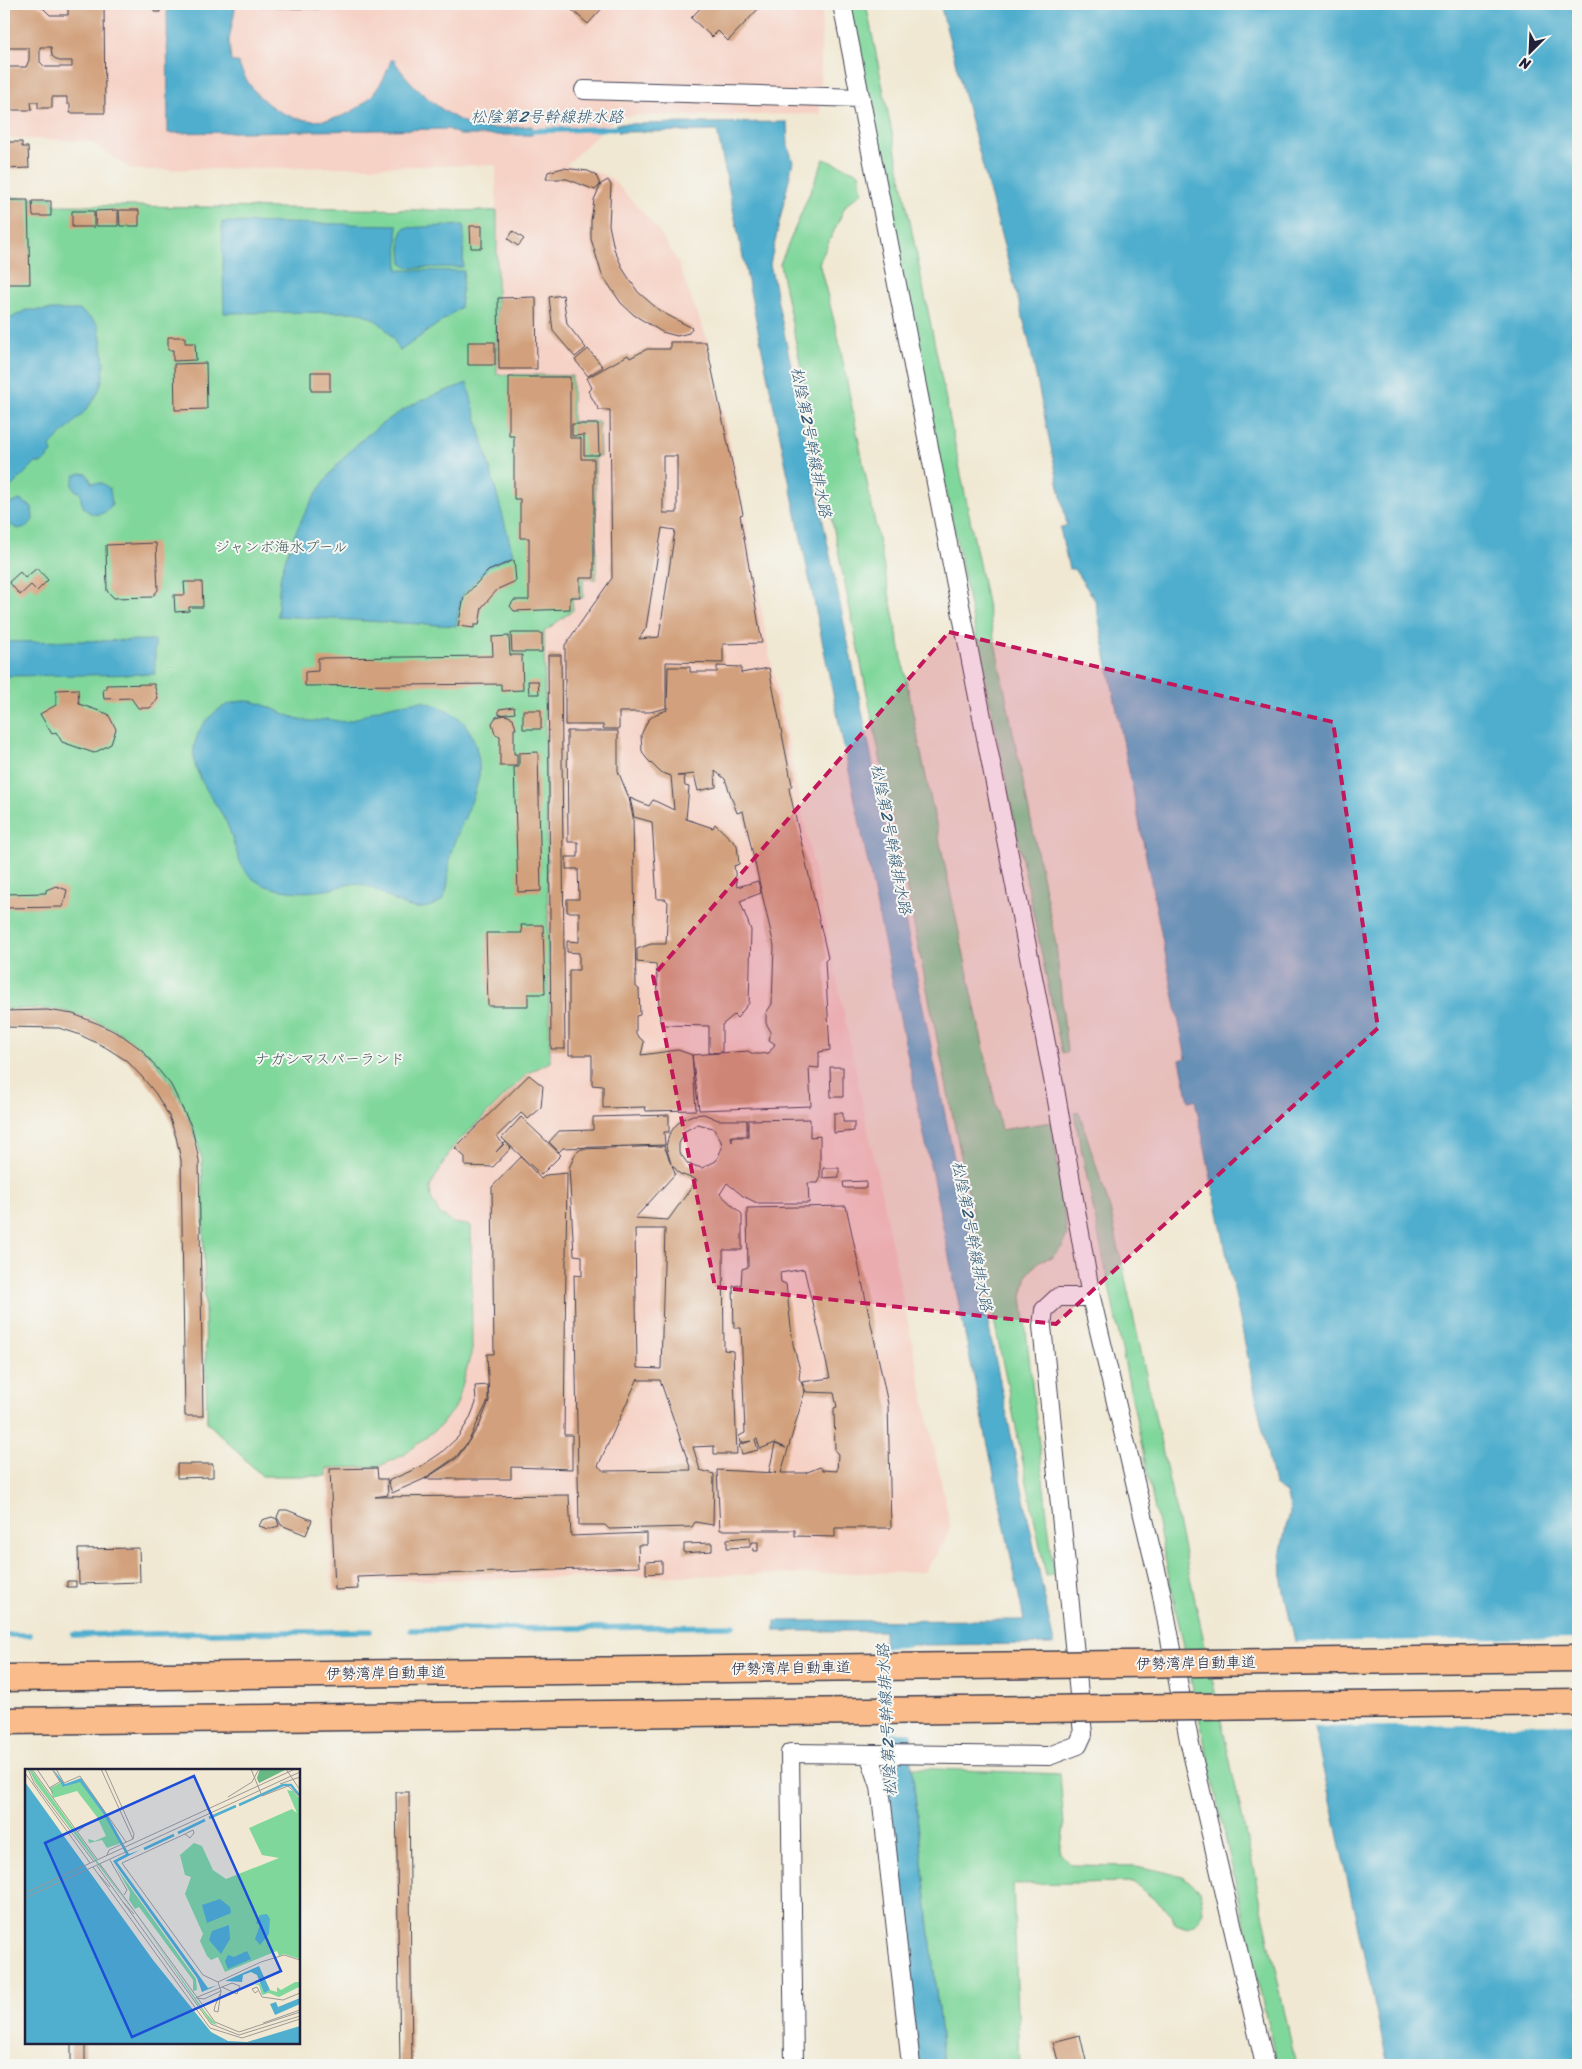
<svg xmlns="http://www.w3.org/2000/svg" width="1582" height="2069" viewBox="0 0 1582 2069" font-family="Sriracha,'Klee One',sans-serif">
<rect width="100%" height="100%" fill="#f6f6f2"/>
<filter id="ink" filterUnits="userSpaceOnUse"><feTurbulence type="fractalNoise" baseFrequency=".02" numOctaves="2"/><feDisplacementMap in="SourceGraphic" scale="10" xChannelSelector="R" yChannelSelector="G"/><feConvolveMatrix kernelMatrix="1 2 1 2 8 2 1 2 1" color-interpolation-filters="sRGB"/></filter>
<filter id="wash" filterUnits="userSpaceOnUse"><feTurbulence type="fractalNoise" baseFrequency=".0096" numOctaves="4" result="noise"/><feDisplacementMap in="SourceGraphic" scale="20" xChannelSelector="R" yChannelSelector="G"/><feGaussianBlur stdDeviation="1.12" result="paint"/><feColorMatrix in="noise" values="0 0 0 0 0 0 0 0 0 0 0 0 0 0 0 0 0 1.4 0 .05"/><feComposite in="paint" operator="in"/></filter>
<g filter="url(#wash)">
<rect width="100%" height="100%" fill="#f0e8d2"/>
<path fill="#f6d1c5" d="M4,4H822L820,114L617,116L566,165L588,169L611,178L657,228L677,261L707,339L745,512L768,647L950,1525L946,1540L924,1572L362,1581V1590L332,1591L327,1468L377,1466L457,1404L461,1387L453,1223L439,1213L431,1198L430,1186L452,1148L528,1073L550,1062L544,632L573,610L572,598L583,579H596L595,456H600L599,422H572V376L497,374L496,165L132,170L90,141L4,138Z"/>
<path fill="#80d79b" stroke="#517c6b" d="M846,4H866L1056,945L1067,1052L1062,1053Z
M824,159L859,173L862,192L846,205L819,263L837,332L919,744L1001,1130L1052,1122L1067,1234L1062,1247L1052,1257L1039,1261L1027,1275L1022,1296L1054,1575L1046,1576L780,264Z
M53,197L54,205L497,211V374L572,376V422H599L600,456H595L596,579H583V598H572L573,610L544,632L550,1062L528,1073L452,1148L430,1187L431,1198L439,1213L453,1223L471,1226L472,1350L457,1404L441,1425L404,1455L377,1467L327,1468V1476H262L207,1422L202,1160C184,1088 148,1033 72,1013C50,1007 27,1009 4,1009V198Z
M1079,1112L1110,1209L1296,2065H1277C1203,1749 1138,1431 1074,1113Z
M912,1768L1060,1774L1064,1827L1060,1853L1071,1865L1136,1866L1183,1876L1200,1891L1203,1911L1196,1924L1188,1929L1175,1925L1172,1914L1133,1882L1013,1884L1020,2065H944Z"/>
<path fill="#50aece" stroke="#396884" d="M167,4H236L229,40L231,62H238C267,140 367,141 391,60H394C407,84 451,122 478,127C495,130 515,127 532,126V135H460L448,129L168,133Z
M940,4H1578V2065H1388L1282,1582L1281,1551L1290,1507L1286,1493L1274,1485L1195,1100L1189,1101L1180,1060L1186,1058L1095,600L1074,569H1069L1060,528L1067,525L1028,337Z
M787,122L788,146L793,161L770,264L1054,1644L909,1645L912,1768L944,2065H919L888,1790L884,1631H775V1621L1024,1620L717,131L618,132L617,124Z
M222,222L397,225L398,270L464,271L460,308L400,351C389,330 381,320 358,312L224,313Z
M464,225L463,267L411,268L402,264L400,238L404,228Z
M26,310H80L98,324C114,393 96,400 50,446L52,453L42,463H35L4,494V501V322Z
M467,383L513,554L487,568L461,597L456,626L277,616C279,600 278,582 283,567C303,500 345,442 407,408C425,397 447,391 467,383Z
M81,473L87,474L92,483H102L110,489L112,504C102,523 78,514 81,493L75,490L72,485L75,475Z
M20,500L32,507L33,520L27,527L17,529L9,524L5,517L4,531V506Z
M155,640V674L4,676V642Z
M422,701C452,710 469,718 477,751C479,759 480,769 479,776C474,802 459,827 451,852C447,866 452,895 438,903C407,920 387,890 360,884C351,882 340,887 331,889C315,892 298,893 281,890C231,880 242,851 223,816C214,801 202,785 196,768C184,733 220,694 255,702C274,707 291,720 311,721C317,722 322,719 328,719C335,720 342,723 349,721C359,719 367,713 376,710C391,705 406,703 422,701Z"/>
<path fill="#f0e8d2" d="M1578,1638V1724L1311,1727L1292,1642Z
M911,1647L914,1732H884L882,1648Z"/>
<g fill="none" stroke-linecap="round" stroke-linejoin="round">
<path stroke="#50aece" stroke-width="5.5" d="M525,131L623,128
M411,1630L733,1626
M4,1635H30
M73,1635L370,1631"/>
</g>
<g id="blocks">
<path fill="#d2a07b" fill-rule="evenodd" d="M4,4L36,5L44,9L50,15H68V4H104L105,113H70V104H67V97H52V108H38V102H31L32,110H8L7,67H26L29,60V48H4ZM40,47H51L52,56L59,61H72V67H45L40,62Z
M154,4H160V12H154Z
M253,4H319V9L262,7Z
M565,4H606L588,24Z
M704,4H758L761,6L728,41L718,31L712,37L691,18Z
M4,142H22V147H28L29,168L4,169Z
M563,168L588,171L596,175L600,185L595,190L567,179H546L548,172Z
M608,180L611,185L609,225L614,249L624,271L638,292L660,311L692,328L689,333L677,336L662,332L634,315L621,303L602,275L591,239V221L594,200L601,184Z
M4,200H28L30,284H4Z
M32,201H51V216H33Z
M118,210V226H96L95,211Z
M119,210H139V226H120Z
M72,211H94V227H72Z
M470,226H482V248H471Z
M513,231L524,239L518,246L508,239Z
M563,295L567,324L586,348L575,357L553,331L549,297Z
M536,297L537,369H499L498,298Z
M168,337H185V343H195L196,360L173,361V350H168Z
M468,342H495V365H468Z
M670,342H706L743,514L740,515L762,643L723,644V663L666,662V708L650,712H619V729H603V725H565V645L612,578L610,410H599L588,391L592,388L587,378L628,355L630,358L647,349H670ZM663,456H677V513H663ZM662,528L675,530L659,637L639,639L646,628Z
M588,349L603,367L588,376L575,360Z
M206,363L207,409L175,410L174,364Z
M311,372H330V391H311Z
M509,377H570V438H581V459H594V578H580V597H570V609L514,611L510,606L514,600H529V538H520V499H514V436H509Z
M572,424H598L599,455H584V435L572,436Z
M156,543L158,590L152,597L114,598L107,591L106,545Z
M514,560L516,581L498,589L482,607L479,625H474V628L458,626L464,597L488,571Z
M37,568L48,580L37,591L31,585L20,595L9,582L20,572L25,578Z
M184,582H202L203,607H189V611L175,612L174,595H185Z
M511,633H542V652H512Z
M509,636L510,655H522L523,690L501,691V684L305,686V672L318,671V658L493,656L492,637Z
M548,655H561L565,1049H551Z
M717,666L741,667V673L769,668L792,785L789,789L828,958L825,961L830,1050L819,1052V1068L809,1067L811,1106L699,1110L692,1055L748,1051L753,1054H760L769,1053L775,1044L769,1040L771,1032L766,1023V1013L772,1004L774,946L743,811L737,813L725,779L715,771L716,787L698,791L694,774L677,776H684L685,786L689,787L686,819L713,828L715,824L737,845L739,864L734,866L737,887L758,881L761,893L740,901L751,930L749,1003L737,1018L734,1015L722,1025V1052L709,1053V1026L664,1025L660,1021L656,964L637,962V949L651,944H666L668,902L665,899H657L652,822L634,817L630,798L649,806L653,800L674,810L671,776L660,772L646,758L642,751L641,735L648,720L656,714L667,710L668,667H690V672H717Z
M4,678H8V694H4Z
M528,681H538L539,694H529Z
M154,684L158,699L150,708H138L131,698L104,699L103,689H106V685Z
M78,689L79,704L108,714L116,729L111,744L94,753L62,742L56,732L52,734L40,714L56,705V690Z
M514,707L515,713L499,715V709Z
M523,710H541V729H523Z
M505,715L513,718L516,729H514V754H517V766H500V736L495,734L492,723L496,717Z
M567,731H618V771L629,798L633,817L636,987L639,989L640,1015L636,1016V1034L644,1042L641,1055L678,1050L692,1055L696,1110L646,1111L645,1107L603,1108V1086L592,1085V1055H569V970H579V953L567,952V941L579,942V912H567V899H579L578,869H566V857H578V842H568Z
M538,752L541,891L518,892L514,767H519V753Z
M56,886L67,890L63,907L4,908V894L46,893V890Z
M521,925H543L545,994H528V1006H488L486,933H522Z
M47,1010L73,1014L99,1024L123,1036L142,1050L171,1085L192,1128L199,1160L203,1416H185L181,1160L176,1137L169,1116L156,1094L143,1078L127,1061L105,1047L78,1034L59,1028L4,1027V1011Z
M830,1067H843V1097H831Z
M529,1075L543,1086L541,1108L528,1119L521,1113L497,1136L503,1144L496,1152L506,1142L511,1148L493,1167L465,1166V1157L455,1148Z
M834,1113H843V1122H854V1131L834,1133Z
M704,1114L718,1120H747V1136H731L732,1142V1137H748V1120L810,1119V1137L820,1136V1179L818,1183H808L809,1203H757L743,1196L727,1183L720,1194L742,1214V1250H723L724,1350L733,1351L737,1454H714V1446L693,1447L700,1470L714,1474L713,1525L695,1522L692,1527L609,1529L605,1525H579L574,1275L582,1276V1256L574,1255L569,1168L576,1153L581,1149L664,1146L671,1164L666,1146L669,1135L675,1126L683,1119L693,1115ZM698,1124L713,1128L721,1141L722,1148L716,1161L702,1168L688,1164L679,1152V1144L685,1131ZM672,1165L680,1174L697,1180L668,1220L635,1218L675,1174ZM635,1229H665L661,1369L637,1368ZM638,1378V1380H660L691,1470L604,1471L598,1466Z
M669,1115V1132H664L665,1145L563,1148L559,1152L549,1142L559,1131L593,1130V1117Z
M521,1117L561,1155L541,1175L502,1138Z
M521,1157L541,1179L546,1175L567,1173L564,1435H572V1469L511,1467V1479H425L457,1458L479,1426L489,1401L487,1354H494L492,1187Z
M823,1168H839V1177L823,1178Z
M866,1181V1188H844L843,1182Z
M846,1206L888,1404L891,1528H835V1537L795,1536V1530H720L717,1470L776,1473L769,1472L775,1444L786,1448L775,1443L760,1449L757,1439H755L758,1450L742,1454L739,1445L751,1441L740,1443L739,1436L745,1433L741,1328H734L733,1286L741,1285L742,1269L748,1267L747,1208ZM804,1269L830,1378L802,1382L806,1392L834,1393L837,1407L834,1408L835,1451L838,1454L837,1471L823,1470L820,1467L805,1473H781L805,1391L799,1378L800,1370L793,1344L786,1284L781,1282L780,1273Z
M488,1385V1401L468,1442L456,1457L424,1479L392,1493L388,1481L420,1467L441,1453L458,1437L469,1420L476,1403L475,1386Z
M177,1464H213V1477L177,1478Z
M377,1468L378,1479H387L388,1495L375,1497L569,1495L571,1536L647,1533V1545H638L639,1567L357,1577L358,1589L335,1590L330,1469Z
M280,1510H287L312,1520L306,1535L281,1525L277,1517Z
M272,1517L277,1519L279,1526L268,1529L259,1526L262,1520Z
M750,1537V1547L727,1548V1539Z
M752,1542H758V1551H753Z
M712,1543V1551L684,1553V1544Z
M139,1548L140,1582L79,1584L78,1549Z
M662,1561V1573L646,1574V1562Z
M67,1581H76V1587H67Z
M396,1792H409L412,2065H400Z
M1080,2035L1086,2061L1059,2065L1053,2042Z
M71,2043H85V2065H71Z"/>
</g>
</g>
<g filter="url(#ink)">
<use href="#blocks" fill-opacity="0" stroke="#414052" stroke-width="1"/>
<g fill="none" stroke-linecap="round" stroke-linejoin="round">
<g stroke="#414052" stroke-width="20">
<path id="minor" d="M842,4L1055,1089L1091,1297L1161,1591L1189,1740L1265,2065
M584,90L861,98
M869,1754L880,1786L911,2065
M794,2065L790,1753L1049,1756L1078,1745L1083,1734L1042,1326L1044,1310L1058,1297H1091"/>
</g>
<g stroke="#414052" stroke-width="29">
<path id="highway" d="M4,1678L1042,1665
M4,1721L1036,1709"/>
</g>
<use href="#minor" stroke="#fff" stroke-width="18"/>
<use href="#highway" stroke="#f9bc8a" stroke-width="26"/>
<g stroke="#414052" stroke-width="29" stroke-linecap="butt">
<path id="highway-bridge" d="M1042,1665L1578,1658
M1036,1709L1578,1702"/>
</g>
<use href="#highway-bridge" stroke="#f9bc8a" stroke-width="26"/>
</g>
</g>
<path fill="#c2185b" fill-opacity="0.2" stroke="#c2185b" stroke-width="4" stroke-dasharray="10 6" stroke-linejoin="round" d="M949,632L1333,722L1378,1028L1056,1324L715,1287L653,976Z"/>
<g text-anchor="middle" stroke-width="4" stroke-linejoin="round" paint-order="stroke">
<g font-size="15" fill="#3e5858" stroke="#f6f6f2">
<text x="281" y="552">ジャンボ海水プール</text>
<text x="330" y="1064">ナガシマスパーランド</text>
</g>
<g font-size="15" fill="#22223b" stroke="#f6f6f2">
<text transform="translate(1196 1663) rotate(-1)" y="5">伊勢湾岸自動車道</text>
<text transform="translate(791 1668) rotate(-1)" y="5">伊勢湾岸自動車道</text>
<text transform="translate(386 1673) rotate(-1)" y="5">伊勢湾岸自動車道</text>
</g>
<g font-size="16" font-style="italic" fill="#345a76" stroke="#f6f6f2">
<text x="547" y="122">松陰第2号幹線排水路</text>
<text transform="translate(812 442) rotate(79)" y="6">松陰第2号幹線排水路</text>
<text transform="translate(892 839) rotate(79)" y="6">松陰第2号幹線排水路</text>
<text transform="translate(973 1236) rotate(79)" y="6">松陰第2号幹線排水路</text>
<text transform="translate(886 1720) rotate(-93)" y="6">松陰第2号幹線排水路</text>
</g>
</g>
<g transform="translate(25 1769)">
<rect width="275" height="275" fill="#f0e8d2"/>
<path d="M4,0H6L108,142L10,13ZM55,12L79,46L96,74L82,79L77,71L64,74L63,70L70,72L81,67L72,48L52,22L28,29L25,19L37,13L39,18ZM262,21L268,22L275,30V190L259,185L254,187L252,182L200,203L193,188L186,191L182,187L175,172L178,165L160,125L166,108L160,106L155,86L169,74L177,77L188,101L201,110L254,89L237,86L224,59L267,40L272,44ZM91,98L171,210L172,221L168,222V211L114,138L110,140L104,131L105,123ZM112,147L181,244L192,256L186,254ZM270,213H275V221L274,218L254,228L244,224L237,226L234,216L229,215L235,214L239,224L245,221L252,223V218L256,221Z" fill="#80d79b"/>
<path d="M235,0H260V1L234,14L232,9Z" fill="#68b883"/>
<path d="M28,0L40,15L56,9L81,44L104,85L115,81L92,93L183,219L193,216L177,223L172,209L88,92L101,85L79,46L55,13L38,18ZM0,13L128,191L186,263L203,272L222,273L275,257V275H0ZM195,130L205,138L206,144L182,154L177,136ZM242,145L245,150L244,165L235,176L230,170L235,156L231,154L235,146ZM204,156L205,170L196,185L184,171L187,162ZM222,182L226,190L203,200L200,192L203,186L209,188ZM234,197L245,221L239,224L232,206L226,203L218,206L217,213L200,212ZM275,229V235L250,246L245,235L251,233L253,238Z" fill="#50aece"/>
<path fill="none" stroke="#50aece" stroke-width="2.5" d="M214,36L258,16H266L274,26M184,49L211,37M153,64L180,51M119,80L149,66"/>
<path fill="none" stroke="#9e9996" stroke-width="1" d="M3,0L9,14L69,93M7,0L72,90M12,0L28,24M27,0L35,13M31,0L39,14L55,7L101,73M76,0L108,70M80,0L109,65L108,70M226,0L237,27L263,17L275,28M261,0L275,21M0,4L65,94M255,15L275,8M24,19L38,11M203,28L227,13L234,0M52,63L65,53M160,65L165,69L169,64L168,61L160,65L97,94L178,206L193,213L236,193L259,186L275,191M82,86L84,81L108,70M85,91L102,121L99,126M75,95L190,253L214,263L275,243M72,97L186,255L214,266L275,247M68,98L185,259L217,269L275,250M74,106L85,118M0,124L270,0M0,129L275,3M98,133L109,145M233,222L230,224L227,220L232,218L237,228L258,231L275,224M195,225L190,237L189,242L193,243L196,222M171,229L175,227L197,218L207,214L215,217L212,225L197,218M172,229L179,230L196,222L193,213M238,254L275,241"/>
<path fill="#1d4ed8" fill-opacity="0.15" stroke="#1d4ed8" stroke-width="2.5" d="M169,7L256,202L107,268L20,74Z"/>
<rect width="275" height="275" fill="none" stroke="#22223b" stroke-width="2.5"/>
</g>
<rect width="1582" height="2069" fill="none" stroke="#f6f6f2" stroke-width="20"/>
<g transform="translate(1530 52) rotate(204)" stroke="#f6f6f2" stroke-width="4" paint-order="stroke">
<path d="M0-4L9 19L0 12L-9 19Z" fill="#22223b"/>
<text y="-8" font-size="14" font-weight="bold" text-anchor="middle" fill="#22223b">N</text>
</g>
</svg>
